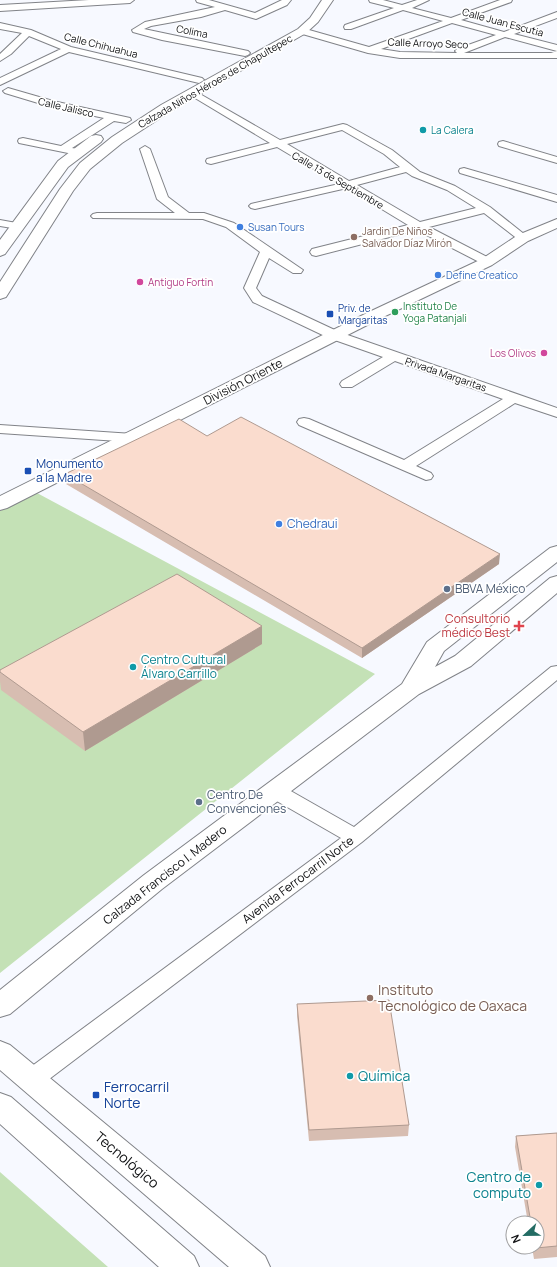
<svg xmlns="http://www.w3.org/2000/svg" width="557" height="1267" viewBox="0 0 557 1267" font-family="Manrope,sans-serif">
<rect width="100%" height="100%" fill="#f7f9ff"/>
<path fill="#c4e1b6" d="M37,493L375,674L0,973V511Z
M0,1172L108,1267H0Z"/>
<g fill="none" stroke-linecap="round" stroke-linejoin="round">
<g stroke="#818388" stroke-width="2">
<path id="street" d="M89,0H134L130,3L0,11V5Z
M196,0H209L255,13L282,0H291L287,5L256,19L225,10L201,17L151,26L144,29L248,51L250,53L248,55L245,56L162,40L133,32L132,30L145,22L215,7L197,2Z
M369,0H383L402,5L417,0H429L412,8L451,18L500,0H512L511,2L461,20L504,32L557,12V18L514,34L557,45V51L505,37L464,53H551L557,51V58H400L368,53L299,33L298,31L302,28L369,47L443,21L403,10L351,29H345L344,27L345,25L394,8L370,2ZM452,23L496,35L457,49L455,51L457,53L400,52L381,49Z
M0,23L31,30L71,47L202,78L204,80L199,83L69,52L0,85V78L61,49L29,36L11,54L0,61V54L22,33L0,29Z
M8,88L53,101L130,118L131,120L126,123L114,121L72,148L77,149L78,151L73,154L19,143L18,141L19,139L23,138L61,146L104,118L48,106L5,93L3,91Z
M193,90L280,140L343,124L347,125L392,150L420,172L455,186L490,207L529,238L527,240H519L484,213L429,227L491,259L493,262L491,265L487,266L417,230L316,256L312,255L310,252L312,249L408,225L347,188L255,209L251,208L249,206L251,204L339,184L277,147L211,164L207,163L206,161L207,159L270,143L190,95L188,93ZM342,130L384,154L400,167L349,181L287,144ZM406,172L412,176L447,190L476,208L420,222L357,185Z
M503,141L557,157V163L499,146L498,144L499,142Z
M145,146L150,149L168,197L189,213H204L234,223L303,270L301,273H293L269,258L256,288L262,296L339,332L557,408V417L515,403L416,466L431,473L433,476L431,479L426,480L299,425L297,422L299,419L304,418L309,419L404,460L503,399L395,361L352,387H342L340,384L342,381L383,357L329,338L253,302L244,288L260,252L226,227L203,219L93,218L91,216L93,214L97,213H175L157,199L140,149Z
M464,168L557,195V202L460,173L459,171L460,169Z
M0,220L22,224L24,226L22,228L18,229L0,226Z
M0,425L133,434L138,435L140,438L138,441L133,442L0,433Z
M557,666V680L362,842L40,1086L32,1088L24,1086L20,1079L24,1072L341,838L268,796L265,791L268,786L275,785L282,786L354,827L551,667Z"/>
</g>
<g stroke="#818388" stroke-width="2">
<path id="secondary" d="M557,219V228L528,241L492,265L379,319L7,508L0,510V496L367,313L482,259L518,235Z
M557,546V562L444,651L435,667L455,656L550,578L557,576V593L471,666L419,694L162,889L10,1014L0,1017V990L144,875L402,684L427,642L550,548Z"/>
</g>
<g stroke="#818388" stroke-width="2">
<path id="primary" d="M322,0H333L318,22L306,33L171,111L122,143L90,169L73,191L6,297L0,299V282L60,189L80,163L112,137L161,105L298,29L310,18Z
M96,135L101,136L103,139L101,142L68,167L5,254L0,256V240L58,161L91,136Z
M0,1041L10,1045L265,1256L270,1267H229L0,1070Z
M0,1093L11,1097L194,1256L199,1267H159L0,1124Z"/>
</g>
<use href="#street" fill="#fff" fill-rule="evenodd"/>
<use href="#secondary" fill="#fff" fill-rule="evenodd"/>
<use href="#primary" fill="#fff" fill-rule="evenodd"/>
</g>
<path fill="#d7bdb1" d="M207,436L499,564L362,658L66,484L65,474Z
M262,626V644L85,751L1,690L0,681V670Z
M297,1004L409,1125L408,1136L309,1141L297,1016Z
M557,1133V1257L534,1259L532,1247H537V1223H528L515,1147L516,1136Z"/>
<path fill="#af9a90" d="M500,554L499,564L362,658V648Z
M262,626V644L85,751L83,732Z"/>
<path fill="#fadcce" stroke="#af9a90" d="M241,417L500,554L362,648L65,474L179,419L207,436Z
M177,574L262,626L83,732L0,672V670Z
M389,1000L409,1125L309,1130L297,1004Z
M557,1133V1246L536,1248V1247H537V1223H531L516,1136Z"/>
<g fill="#0f9aa8" stroke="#fff" stroke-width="1.5">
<circle cx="423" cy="130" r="4"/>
<circle cx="133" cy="667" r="4"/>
<circle cx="350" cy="1076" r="4"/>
<circle cx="539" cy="1185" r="4"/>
</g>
<g fill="#3f7fe0" stroke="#fff" stroke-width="1.5">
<circle cx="240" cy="227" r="4"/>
<circle cx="438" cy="275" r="4"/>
<circle cx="279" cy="524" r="4"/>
</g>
<g fill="#8d6e63" stroke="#fff" stroke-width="1.5">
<circle cx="354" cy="237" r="4"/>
<circle cx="370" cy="998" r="4"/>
</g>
<g fill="#d1479c" stroke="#fff" stroke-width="1.5">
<circle cx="140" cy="282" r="4"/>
<circle cx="544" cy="353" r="4"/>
</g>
<circle fill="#2e9e5b" stroke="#fff" stroke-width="1.5" cx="395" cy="312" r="4"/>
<g fill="#1a4fb4" stroke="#fff" stroke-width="1.5">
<rect x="326" y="310" width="8" height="8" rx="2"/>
<rect x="24" y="467" width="8" height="8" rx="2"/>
<rect x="92" y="1091" width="8" height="8" rx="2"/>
</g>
<g fill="#5c6f8a" stroke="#fff" stroke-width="1.5">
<circle cx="447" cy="589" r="4"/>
<circle cx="199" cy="802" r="4"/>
</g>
<path fill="#e0444e" stroke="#fff" stroke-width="1.5" d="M517 620h4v4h4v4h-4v4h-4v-4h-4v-4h4z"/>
<g text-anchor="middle" stroke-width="3.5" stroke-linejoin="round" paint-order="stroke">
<g font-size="10" fill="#0f1012" stroke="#fff">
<text transform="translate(503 22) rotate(15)" y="4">Calle Juan Escutia</text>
<text transform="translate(192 31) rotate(11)" y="4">Colima</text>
<text transform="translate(428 43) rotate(2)" y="4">Calle Arroyo Seco</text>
<text transform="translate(101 45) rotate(14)" y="4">Calle Chihuahua</text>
<text transform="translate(215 81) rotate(-30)" y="4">Calzada Niños Héroes de Chapultepec</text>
<text transform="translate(66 107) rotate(13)" y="4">Calle Jalisco</text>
<text transform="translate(338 180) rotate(30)" y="4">Calle 13 de Septiembre</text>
<text transform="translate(446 374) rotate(19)" y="4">Privada Margaritas</text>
</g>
<g font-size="10" fill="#0d838f" stroke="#fff" text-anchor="start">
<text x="431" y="134">La Calera</text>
</g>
<g font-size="10" fill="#366cbe" stroke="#fff" text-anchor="start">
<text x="248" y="231">Susan Tours</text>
<text x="446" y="279">Define Creatico</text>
</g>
<g font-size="10" fill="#785e54" stroke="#fff" text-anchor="start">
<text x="362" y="235">Jardin De Niños<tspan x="362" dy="12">Salvador Díaz Mirón</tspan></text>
</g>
<g font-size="10" fill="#b23c85" stroke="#fff" text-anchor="start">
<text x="148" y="286">Antiguo Fortin</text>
<text x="536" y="357" text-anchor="end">Los Olivos</text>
</g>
<g font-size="10" fill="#27864d" stroke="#fff" text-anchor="start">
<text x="403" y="310">Instituto De<tspan x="403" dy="12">Yoga Patanjali</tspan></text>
</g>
<g font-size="10" fill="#164399" stroke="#fff" text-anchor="start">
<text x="338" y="312">Priv. de<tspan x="338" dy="12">Margaritas</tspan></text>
</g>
<g font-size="12" fill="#0f1012" stroke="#fff">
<text transform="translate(243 382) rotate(-27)" y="4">División Oriente</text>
<text transform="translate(165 875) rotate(-38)" y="4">Calzada Francisco I. Madero</text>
<text transform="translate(298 880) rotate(-37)" y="4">Avenida Ferrocarril Norte</text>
</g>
<g font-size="12" fill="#164399" stroke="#fff" text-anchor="start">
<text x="36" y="468">Monumento<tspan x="36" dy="14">a la Madre</tspan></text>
</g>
<g font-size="12" fill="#366cbe" stroke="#fff" text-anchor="start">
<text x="287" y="528">Chedraui</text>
</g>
<g font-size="12" fill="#4e5e75" stroke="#fff" text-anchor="start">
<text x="455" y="593">BBVA México</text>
<text x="207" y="799">Centro De<tspan x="207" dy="14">Convenciones</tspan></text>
</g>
<g font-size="12" fill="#be3a42" stroke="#fff" text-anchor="end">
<text x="510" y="623">Consultorio<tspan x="510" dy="14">médico Best</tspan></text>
</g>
<g font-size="12" fill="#0d838f" stroke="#fff" text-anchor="start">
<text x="141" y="664">Centro Cultural<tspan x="141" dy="14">Álvaro Carrillo</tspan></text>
</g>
<g font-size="14" fill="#785e54" stroke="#fff" text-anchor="start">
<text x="378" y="995">Instituto<tspan x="378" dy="16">Tecnológico de Oaxaca</tspan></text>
</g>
<g font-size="14" fill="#0d838f" stroke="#fff" text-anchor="start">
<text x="358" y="1081">Química</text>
<text x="531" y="1182" text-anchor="end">Centro de<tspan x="531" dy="16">computo</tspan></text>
</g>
<g font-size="14" fill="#164399" stroke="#fff" text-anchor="start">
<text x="104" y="1092">Ferrocarril<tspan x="104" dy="16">Norte</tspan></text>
</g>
<g font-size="14" fill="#0f1012" stroke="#fff">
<text transform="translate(127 1160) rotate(40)" y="5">Tecnológico</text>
</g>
</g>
<g transform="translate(525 1235) rotate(248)"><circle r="19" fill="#ffffff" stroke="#9f9fa0"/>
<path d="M0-3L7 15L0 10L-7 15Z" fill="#236c64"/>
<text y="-6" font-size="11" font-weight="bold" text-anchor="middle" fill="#0f1012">N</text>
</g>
</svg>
